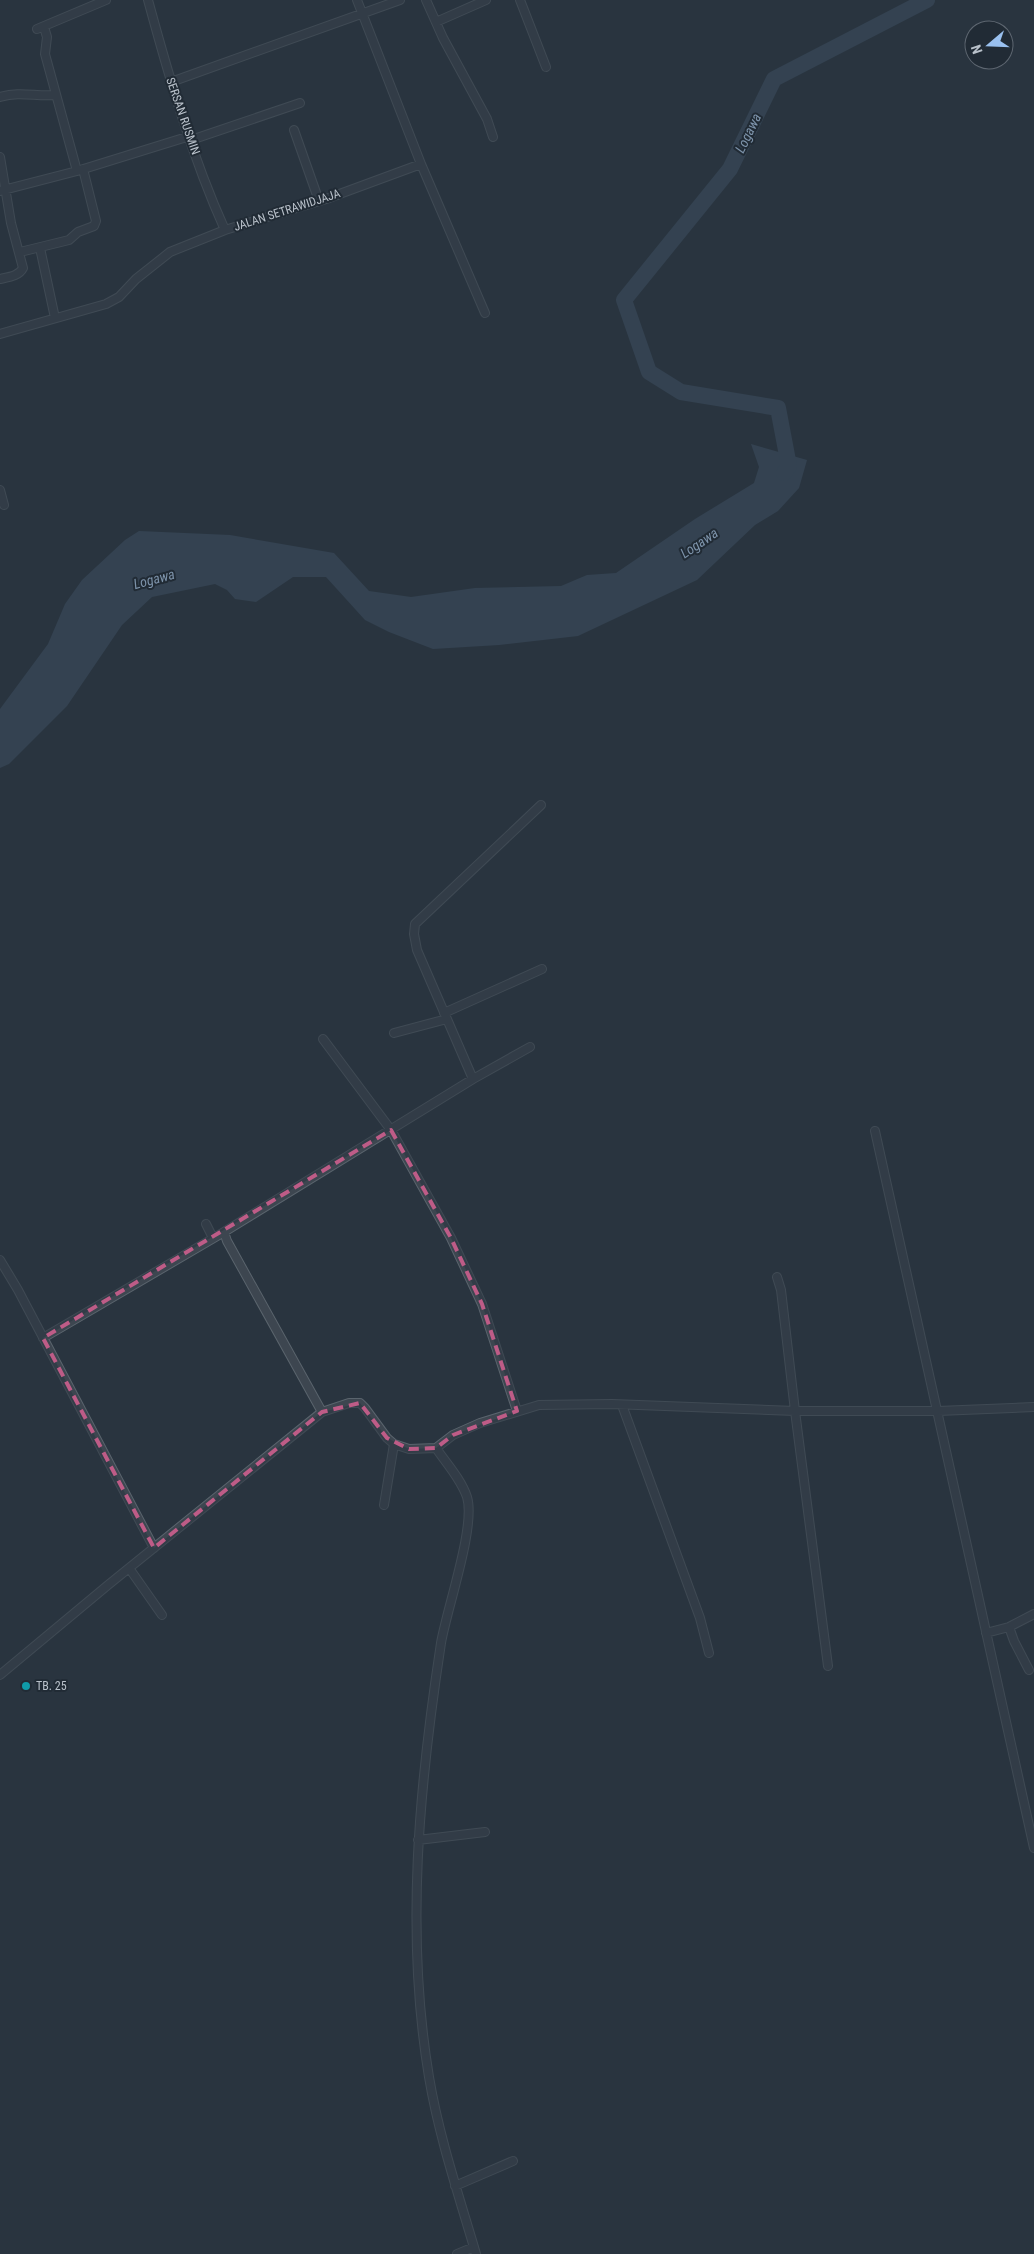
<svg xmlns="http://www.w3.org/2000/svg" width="1034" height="2254" viewBox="0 0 1034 2254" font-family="'Roboto Condensed',sans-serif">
<rect width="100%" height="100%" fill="#29343f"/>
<path fill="#405367" d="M751,444L807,460L799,488L778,511L755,525L697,580L578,636L499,645L433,649L389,632L365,620L326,577H293L256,602L235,599L227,590L215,584L152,597L122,625L67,706L9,764L0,768V709L48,644L65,604L82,580L125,540L139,531L230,535L334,553L369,591L411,597L475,588L561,586L587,575L616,573L695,519L754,483L759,467Z"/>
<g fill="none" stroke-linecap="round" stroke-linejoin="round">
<path stroke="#405367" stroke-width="16" d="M784,473L789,466L778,408L681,392L649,372L624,300L730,169L774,79L927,0"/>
<g stroke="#5a646d" stroke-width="10">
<path id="minor" d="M148,0C169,77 192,157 225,230
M426,0L443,38L487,119L493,137
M520,0L546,67
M436,22L486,0
M44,27L47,37L45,54L77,171
M37,29L106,0
M171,82L400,0
M0,97C21,91 36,97 56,95
M294,130L319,201
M191,140L300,103
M0,157L11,223L23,268C19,276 9,277 0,279
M421,164L485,313
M0,191L77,171L190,136
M40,248L55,318
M20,252L69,240L78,232L94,226L96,221L83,169
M0,334L106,304L119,297L136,279L170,252L225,230L326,199L421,164L357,0
M0,490L4,505
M444,1013L542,969
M394,1033L447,1019
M323,1039L391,1130L451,1238L482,1304L517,1411
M473,1079L417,950L414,934L415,924L541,805
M875,1131L1034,1848
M206,1224L213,1238
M0,1260L18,1290L154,1548
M777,1277L781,1290L795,1411L828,1666
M43,1338L224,1232
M622,1405L700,1618L709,1653
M322,1412L227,1241L224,1232L473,1079L530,1047
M436,1448C446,1463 461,1479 467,1497C476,1526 447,1608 441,1643C419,1787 405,1933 429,2077C439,2137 459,2196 476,2254
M384,1505L394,1444
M129,1568L162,1615
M1009,1627L1014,1641L1029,1670
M986,1633L1009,1627L1034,1614
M0,1675L108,1585L322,1412L349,1403H360L365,1408L387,1438L394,1444L409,1449L436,1448L453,1435L480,1423L539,1405L612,1404L795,1411H938L1034,1407
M418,1840L485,1832
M455,2186L513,2161
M457,2254L474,2247"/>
</g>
<use href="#minor" stroke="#3d4650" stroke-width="8"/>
</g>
<path d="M0 0H1034V2254H0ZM391,1130L451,1238L482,1304L517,1411L453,1435L436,1448L409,1449L387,1438L360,1403L322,1412L154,1548L43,1338Z" fill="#29343f" fill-opacity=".55" fill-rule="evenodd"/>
<path fill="none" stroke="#be5c87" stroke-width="4" stroke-dasharray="10 6" stroke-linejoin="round" d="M391,1130L451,1238L482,1304L517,1411L453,1435L436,1448L409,1449L387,1438L360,1403L322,1412L154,1548L43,1338Z"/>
<circle fill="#0f9aa8" stroke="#212b35" stroke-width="2" cx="26" cy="1686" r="5"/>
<g text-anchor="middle" stroke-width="4" stroke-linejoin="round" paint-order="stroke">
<g font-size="12" fill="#b9c1ca" stroke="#212b35">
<text transform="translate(183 116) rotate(71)" y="4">SERSAN RUSMIN</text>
<text transform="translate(287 210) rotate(-18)" y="4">JALAN SETRAWIDJAJA</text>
</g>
<g font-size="12" fill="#b9c1ca" stroke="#212b35" text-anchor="start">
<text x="36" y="1690">TB. 25</text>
</g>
<g font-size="14" font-style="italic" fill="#7d93aa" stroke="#212b35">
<text transform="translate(748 133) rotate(-64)" y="5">Logawa</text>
<text transform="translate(699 543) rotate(-34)" y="5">Logawa</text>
<text transform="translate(154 579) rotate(-15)" y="5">Logawa</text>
</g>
</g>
<g transform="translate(989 45) rotate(251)"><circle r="24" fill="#212b35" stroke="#5e6771"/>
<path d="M0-4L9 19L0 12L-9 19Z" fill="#99c0ef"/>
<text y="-8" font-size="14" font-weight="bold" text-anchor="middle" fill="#b9c1ca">N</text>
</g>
</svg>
